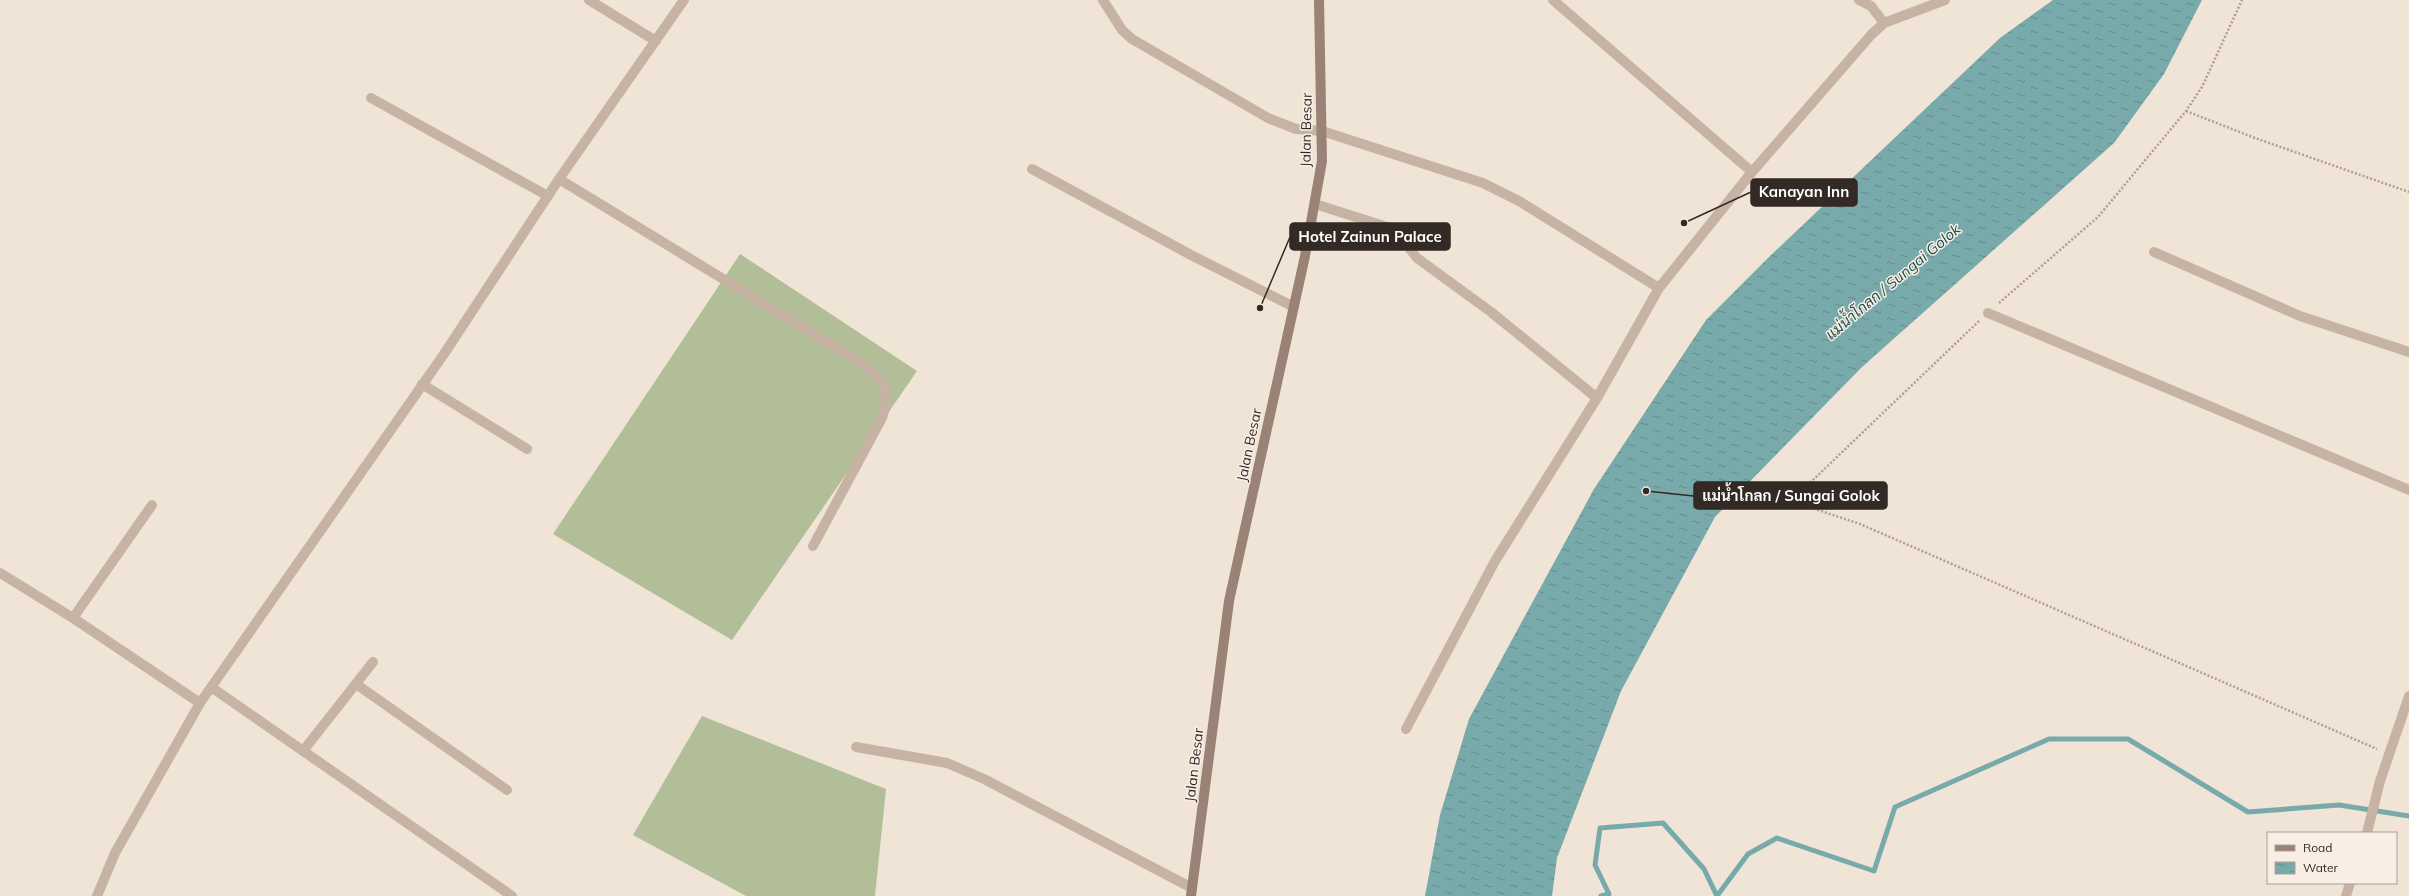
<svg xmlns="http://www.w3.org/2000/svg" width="2409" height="896" viewBox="0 0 2409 896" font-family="Mulish,Sarabun,sans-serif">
<defs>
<pattern id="water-ripples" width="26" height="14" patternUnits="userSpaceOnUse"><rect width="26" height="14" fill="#78aaab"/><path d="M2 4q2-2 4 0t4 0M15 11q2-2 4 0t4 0" fill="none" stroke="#638a8b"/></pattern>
</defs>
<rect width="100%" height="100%" fill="#f0e4d7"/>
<path fill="#b2be98" d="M740,254L917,371L732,640L553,534Z
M702,716L886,789L875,896H746L633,835Z"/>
<path fill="url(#water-ripples)" d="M2053,0H2202L2164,74L2114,143L1862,367L1715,517L1621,691L1557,858L1552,896H1425L1440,815L1469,719L1594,489L1706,320L1769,257L2000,38Z"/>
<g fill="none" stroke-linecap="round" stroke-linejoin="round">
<path stroke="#78aaab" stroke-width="5" d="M1601,896L1609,894L1595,865L1600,828L1663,823L1704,869L1717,896L1748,854L1777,838L1874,871L1895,807L2049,739H2128L2248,812L2339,805L2409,816"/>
<path stroke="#b29d8f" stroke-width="2.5" stroke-dasharray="2 2" stroke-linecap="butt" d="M2186,111L2255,138L2409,192
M1999,303L2098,217L2186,111L2202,87L2242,0
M1979,321L1791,501L1860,524L2377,749"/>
<path stroke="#c7b3a4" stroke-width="10" d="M356,684L507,790
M856,747L947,763L984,779L1192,888
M303,751L373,662"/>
<path stroke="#c7b3a4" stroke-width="10" d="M589,0L656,41
M1103,0L1122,30L1132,39L1268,118L1296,129L1322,131L1483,183L1519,201L1659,288
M1553,0L1752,172
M1859,0L1871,6L1884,23
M371,98L548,196
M1032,169L1191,255L1294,307
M559,179L853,358C879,377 893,384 882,418L813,546
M1315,204L1387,227L1402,239L1417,258L1491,312L1597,398
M2154,252L2300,316L2409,352
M1988,313L2409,490
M422,384L527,449
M0,573L73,618L200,703
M73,618L152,505
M211,687L512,896
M1406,729L1495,561L1597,398L1659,288L1752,172L1871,35L1884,23L1945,0
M2367,833L2380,781L2409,696
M97,896L115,853L200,703L444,354L559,179L684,0
M2346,896L2350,883"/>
<path stroke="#9a8276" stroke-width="10" d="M1191,896L1229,601L1305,256L1322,161L1319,0"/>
</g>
<g text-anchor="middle" stroke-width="3" stroke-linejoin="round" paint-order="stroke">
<g font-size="14" fill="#332925" stroke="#f8eee3">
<text transform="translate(1306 130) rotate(-89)" y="5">Jalan Besar</text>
<text transform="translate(1249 445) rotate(-78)" y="5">Jalan Besar</text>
<text transform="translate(1194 765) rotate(-83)" y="5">Jalan Besar</text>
</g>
<g font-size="15" font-style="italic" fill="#1d4f52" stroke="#f8eee3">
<text transform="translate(1893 282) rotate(-40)" y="5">แม่น้ำโกลก / Sungai Golok</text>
</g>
</g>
<path fill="none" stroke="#332925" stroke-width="1.5" d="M1684 223L1751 192M1260 308L1290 237M1646 491L1694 496"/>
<g fill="#332925" stroke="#f8eee3" stroke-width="1.5">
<circle cx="1684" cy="223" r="4"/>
<circle cx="1260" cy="308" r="4"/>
<circle cx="1646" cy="491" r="4"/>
</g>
<g fill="#332925" stroke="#332925" stroke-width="1.5">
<rect x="1751" y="179" width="106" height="27" rx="4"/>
<rect x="1290" y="223" width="160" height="27" rx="4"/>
<rect x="1694" y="482" width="193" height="27" rx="4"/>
</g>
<g font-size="15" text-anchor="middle" font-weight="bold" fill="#fff">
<text x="1804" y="197">Kanayan Inn</text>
<text x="1370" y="242">Hotel Zainun Palace</text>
<text x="1791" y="501">แม่น้ำโกลก / Sungai Golok</text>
</g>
<rect x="2267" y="832" width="130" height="52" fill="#f8eee3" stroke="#a99f97"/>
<rect x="2275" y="845" width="20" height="6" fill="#9a8276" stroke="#a99f97"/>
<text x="2303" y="852" font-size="12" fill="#332925">Road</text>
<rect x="2275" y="862" width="20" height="12" fill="url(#water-ripples)" stroke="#a99f97"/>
<text x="2303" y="872" font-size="12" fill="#332925">Water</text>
</svg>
